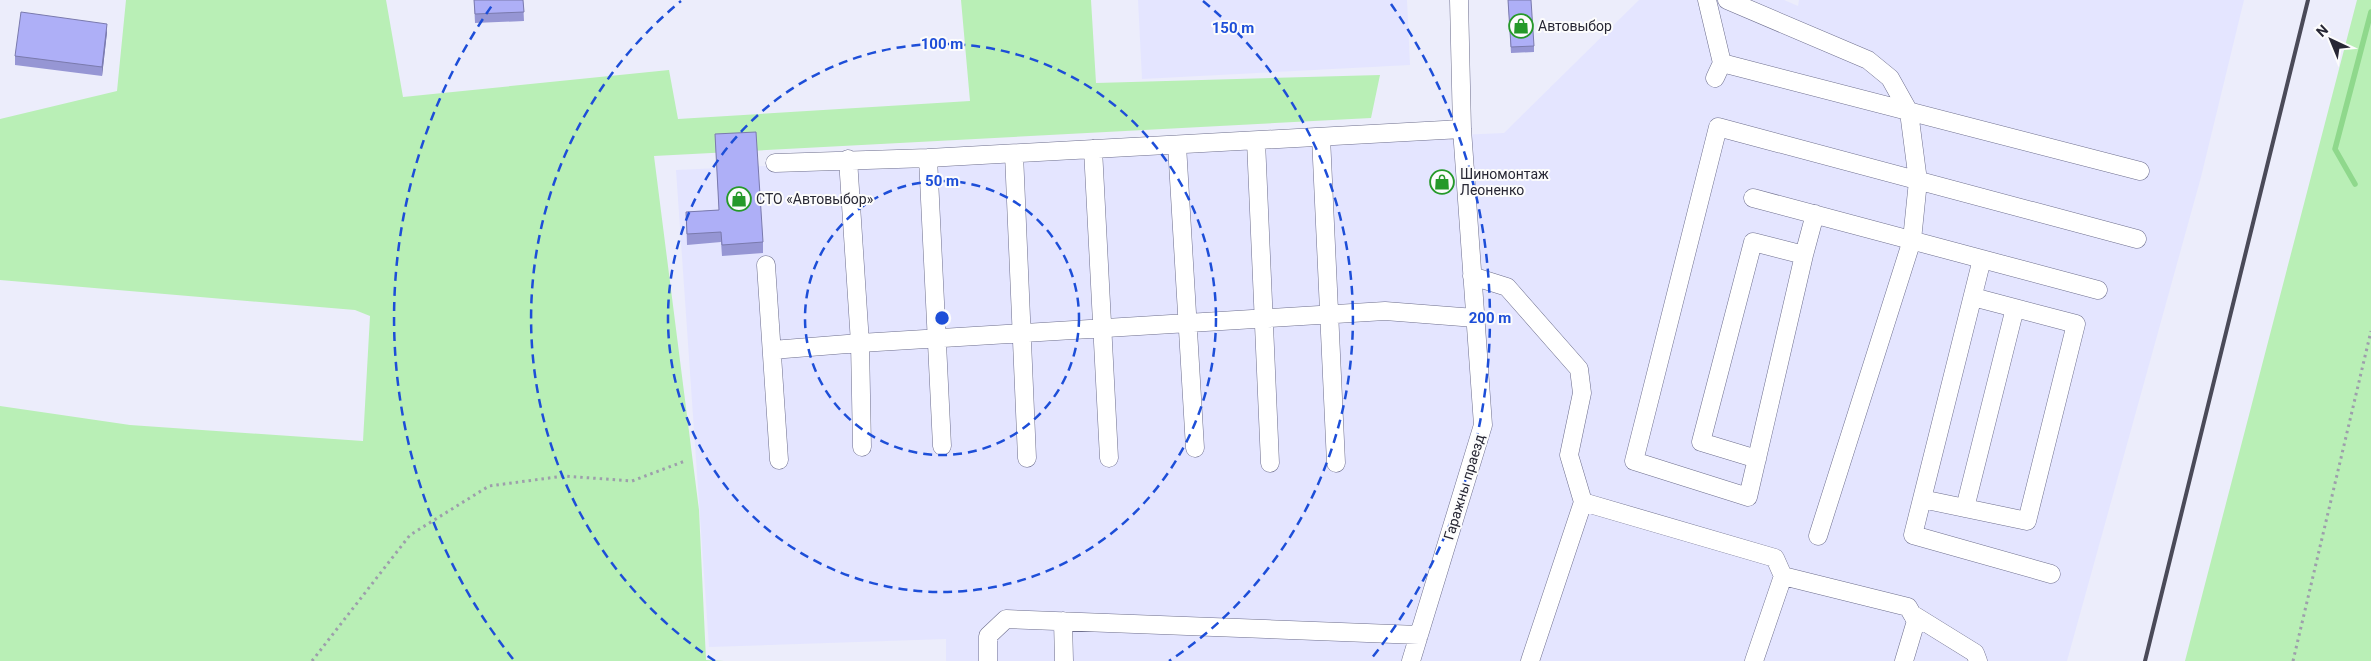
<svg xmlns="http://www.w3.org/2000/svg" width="2371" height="661" viewBox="0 0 2371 661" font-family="Roboto,sans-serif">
<rect width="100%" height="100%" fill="#ecedfb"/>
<path fill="#e4e5ff" d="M1138,0H1407L1410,65L1142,79Z
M1639,0H1784L1798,6L1799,0H2244L2201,177L2067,661H946V639L709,647L676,170L1504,133Z"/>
<path fill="#b9efb6" d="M126,0H386L403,97L669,70L678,119L970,101L961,0H1091L1096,83L1380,75L1371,118L654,156L699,510L706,660L724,661H0V406L130,425L363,441L370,316L355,310L0,280V119L117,91Z
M2357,0H2371V661H2185Z"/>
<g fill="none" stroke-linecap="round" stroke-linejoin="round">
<path stroke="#8fd88c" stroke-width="5.5" d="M2355,184L2335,149L2371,12"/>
<g stroke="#6d6e8d" stroke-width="19">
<path id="minor" d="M1707,0L1722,63L1715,78
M1727,0L1868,60L1890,78L1909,112L1918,181L1912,240L1818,536
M1722,63L2140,171
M1321,137L1336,463
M1256,141L1270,463
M1177,145L1195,448
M1093,149L1109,458
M1014,154L1027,458
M928,158L942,446
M848,159L860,343L862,447
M775,163L928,158L1462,129
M1753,198L2098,290
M1804,255L1815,214
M1982,259L1913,535L2051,574
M766,265L779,460
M1472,276L1507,287L1579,369L1582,393L1569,455L1583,502L1530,661
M772,350L860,343L1385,311L1475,318
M1757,459L1701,442L1753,242L1804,255L1748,497L1634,461L1718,127L2137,239
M1922,499L2027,521L2076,324L1973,297
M1583,502L1775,558L1783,576L1754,661
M1965,508L2015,308
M1783,576L1908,607L1916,621L1904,661
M1912,614L1975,653L1978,661
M1063,621L1064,661
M988,661V636L1006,619L1419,635
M1411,661L1483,425L1462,129L1459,0"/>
</g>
<path stroke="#9d9eab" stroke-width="3" stroke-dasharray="2.5 4" stroke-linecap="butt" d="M312,661L410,535L489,486L564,476L632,481L685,461
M2293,661L2371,331"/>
<use href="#minor" stroke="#fff" stroke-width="18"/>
<path stroke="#4a4a58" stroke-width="4" d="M2145,661L2308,0"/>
</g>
<path fill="#9696d4" d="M474,0H523L524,21L475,23Z
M1508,0L1534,46V52L1511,53Z
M107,32L102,76L15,65V56Z
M715,134L763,242V253L722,256L721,242L687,245L686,212L719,210Z"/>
<path fill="#7a7aad" d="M107,24V32L102,76V67Z"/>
<path fill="#aeaff7" stroke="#7a7aad" d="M474,0H523L524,12L475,14Z
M1508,0H1531L1534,46L1511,47Z
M21,12L107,24L102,67L15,56Z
M756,132L763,242L722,245L721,232L687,234L686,212L719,210L715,134Z"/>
<g fill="none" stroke="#1d4ed8" stroke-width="2.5" stroke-dasharray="9 6">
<circle cx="942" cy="318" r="137"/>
<circle cx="942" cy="318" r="274"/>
<path d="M715 661A411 411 0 0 1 681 1M1203 1A411 411 0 0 1 1169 661"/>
<path d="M513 659A548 548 0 0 1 493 4M1391 4A548 548 0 0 1 1371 659"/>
</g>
<defs>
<g id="shop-ring" transform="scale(1.25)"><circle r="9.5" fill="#fcfcfc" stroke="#259929" stroke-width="1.5"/><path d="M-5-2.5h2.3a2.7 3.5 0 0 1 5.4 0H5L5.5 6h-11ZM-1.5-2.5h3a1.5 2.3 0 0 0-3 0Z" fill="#259929"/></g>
</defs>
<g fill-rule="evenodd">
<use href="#shop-ring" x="1521" y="26"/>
<use href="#shop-ring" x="1442" y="182"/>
<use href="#shop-ring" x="739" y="199"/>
</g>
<g text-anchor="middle" stroke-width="4" stroke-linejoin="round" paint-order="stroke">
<g font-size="14" fill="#272734" stroke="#fcfcfc" text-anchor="start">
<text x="1538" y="31">Автовыбор</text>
<text x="1460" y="179">Шиномонтаж<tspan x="1460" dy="16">Леоненко</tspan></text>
<text x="756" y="204">СТО «Автовыбор»</text>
</g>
<g font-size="14" fill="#272734" stroke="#fcfcfc">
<text transform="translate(1464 487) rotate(-73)" y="5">Гаражны праезд</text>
</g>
</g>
<circle cx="942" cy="318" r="8" fill="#1d4ed8" stroke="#fcfcfc" stroke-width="2.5"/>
<g font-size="15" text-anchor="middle" font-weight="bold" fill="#1d4ed8" stroke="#fcfcfc" stroke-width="4" stroke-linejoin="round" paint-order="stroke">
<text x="1233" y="33">150 m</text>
<text x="942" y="49">100 m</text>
<text x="942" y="186">50 m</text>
<text x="1490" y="323">200 m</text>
</g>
<g transform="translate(2331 40) rotate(316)" stroke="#fcfcfc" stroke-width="4" paint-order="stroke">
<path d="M0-4L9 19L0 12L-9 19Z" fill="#272734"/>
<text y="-8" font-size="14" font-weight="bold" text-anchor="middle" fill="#272734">N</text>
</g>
</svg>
